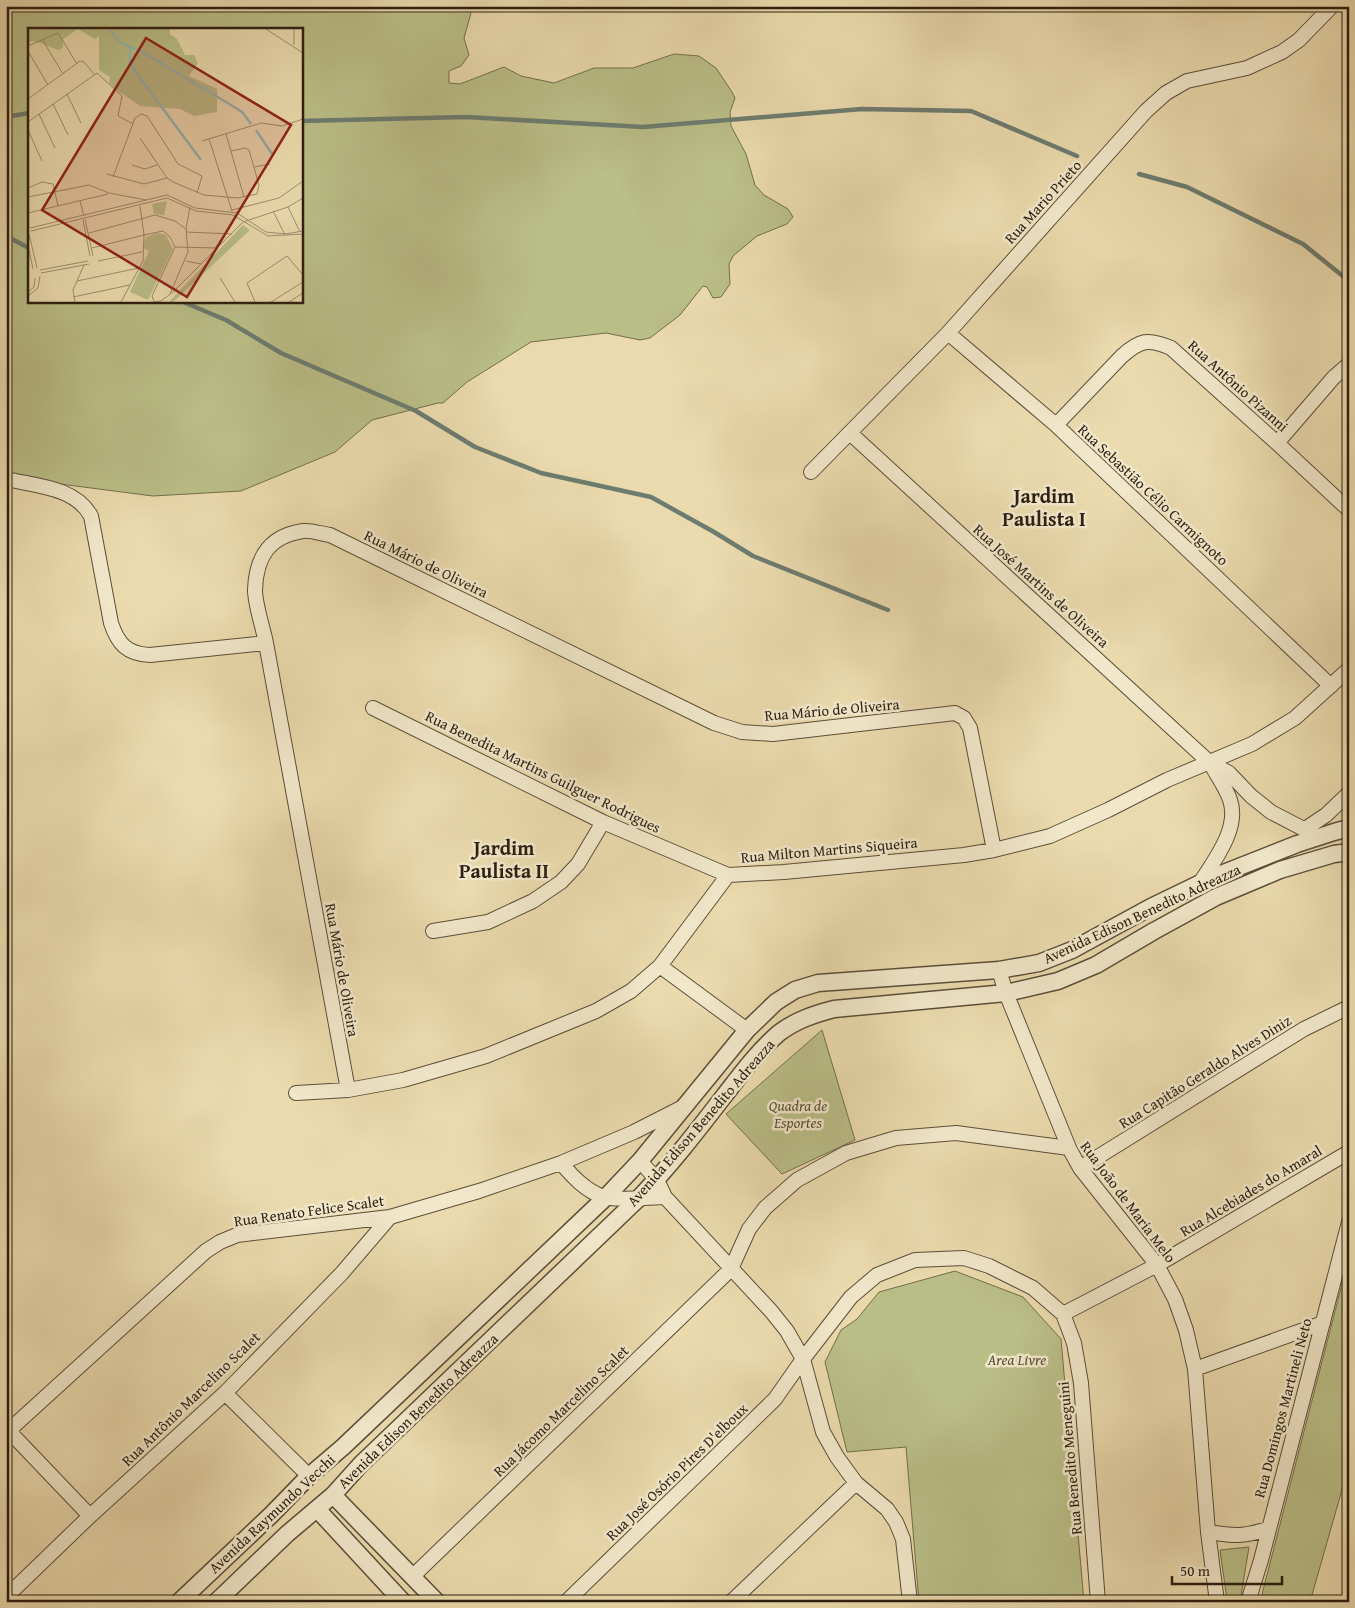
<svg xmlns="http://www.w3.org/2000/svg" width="1355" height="1608" viewBox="0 0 1355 1608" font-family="'Gentium Book Plus',serif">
<rect width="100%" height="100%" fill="#eadaad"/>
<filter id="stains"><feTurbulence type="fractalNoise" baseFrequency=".004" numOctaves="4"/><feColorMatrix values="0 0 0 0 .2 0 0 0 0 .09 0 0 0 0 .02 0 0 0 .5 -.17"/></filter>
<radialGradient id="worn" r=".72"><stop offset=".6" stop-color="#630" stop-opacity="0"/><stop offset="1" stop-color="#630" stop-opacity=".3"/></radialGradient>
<path fill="#babe87" stroke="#746e4c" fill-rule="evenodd" d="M6,6H473L464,38L469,55L461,66L449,71V83L460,84L504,67L521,76L554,83L594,68H633L674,54L699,56L716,68L732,92L735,98L730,112L731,126L746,154L755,185L764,195L788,209L793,217L787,224L757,236L733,256L729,264L730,284L721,297L713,298L707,287L703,286L680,315L650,338L640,340L606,333L531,342L467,382L443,403H438L372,420L335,452L241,491L153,496L6,477ZM29,29H301V301H29Z
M822,1030L855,1140L782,1174L726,1114Z
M1349,1257V1465L1310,1602H1260Z
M955,1271L1023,1297L1061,1339L1084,1602H919L906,1447L847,1452L825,1362L841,1330L857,1319L879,1292Z
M1249,1547L1240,1602L1227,1600L1220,1550Z"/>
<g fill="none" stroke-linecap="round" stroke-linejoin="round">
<path stroke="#6d7c70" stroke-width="4.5" d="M6,117L29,113
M301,121L466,117L643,127L862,109L971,111L1077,156
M1139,174L1187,187L1303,244L1344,277
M6,236L29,248
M181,301L226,320L281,353L416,411L475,447L541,473L651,497L714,532L753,556L888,610"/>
<g stroke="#5c4e39" stroke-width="16">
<path id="minor" d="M948,333L1056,425L1331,686
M1056,425L1122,356C1140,340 1148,338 1171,348L1277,443L1349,510
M850,433L1209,762L1229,773L1251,796L1271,812L1319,837
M1277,443L1334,377L1349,364
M811,472L948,333L1146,111L1166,93L1187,81L1247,68L1282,52L1299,40L1332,6
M6,479C36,486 75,487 91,516L111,623C118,644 127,654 150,655L266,643
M373,708L603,822L728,875L784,872L964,855L994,850L1050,836L1108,810L1167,780L1252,744L1295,718L1349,669
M1305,829L1326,815L1349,793
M1200,883C1214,861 1240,828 1230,800C1226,787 1216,775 1210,762
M433,931L488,922L533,901L561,882L578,864L603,822
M660,966L747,1030
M999,970L1006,993L1069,1148
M348,1090L266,643C263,628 255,604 255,590C256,557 269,536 303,531C311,530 322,534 330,535L714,723L742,732L773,734L955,713L964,718L970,728L994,850
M296,1093L348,1090L403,1080L486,1056L596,1011L631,991L660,966L728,875
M561,1163C573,1177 585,1190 603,1197C614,1201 652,1197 665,1197
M1080,1168L1304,1029L1349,1007
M1063,1314L1157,1265L1349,1152
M1195,1369L1323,1323
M225,1393L309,1476
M6,1428L90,1516
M6,1433L206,1251L220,1242L237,1235L390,1217L479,1191L561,1163L634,1132L683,1107
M1208,1532C1234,1536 1242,1537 1268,1529
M413,1576L731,1269L749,1229L765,1208L797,1180L846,1153L896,1138L956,1133L1069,1148L1080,1168L1157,1265L1175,1299L1186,1330L1195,1369L1208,1532L1217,1602
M6,1597L90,1516L225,1393L342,1273L390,1217
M566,1602L775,1399L803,1359L787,1331L771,1311L665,1197L657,1180L640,1161
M731,1602L856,1483
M910,1602L903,1539L896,1522L887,1509L856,1483L837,1457L823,1432L803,1359L851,1297L877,1275L915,1260L964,1258L989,1266L1033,1288L1063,1314L1074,1343L1081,1383L1098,1602
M1248,1602L1261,1560L1349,1222"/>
</g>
<g stroke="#5c4e39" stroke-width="19">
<path id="tertiary" d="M333,1495L437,1602
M317,1509L403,1602
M179,1602L271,1515L309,1476L343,1447L605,1198L640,1161L747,1030L776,1002L795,990L818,983L999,970L1039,963L1072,950L1151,907L1211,878L1297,844L1334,832L1349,828
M216,1602L287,1534L333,1495L361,1464L639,1198C670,1166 697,1131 724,1096C741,1074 758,1051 779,1033C796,1020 815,1014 834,1009L1006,993L1058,981L1096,965L1154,931L1216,897L1280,870L1334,854L1349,852"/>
</g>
<use href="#minor" stroke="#f1e7ca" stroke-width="14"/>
<use href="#tertiary" stroke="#f1e7ca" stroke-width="16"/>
</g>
<g text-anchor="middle" stroke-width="5" stroke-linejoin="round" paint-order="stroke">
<g font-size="15" fill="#2d1f12" stroke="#f1e7ca">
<text transform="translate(1043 202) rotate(-48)" y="5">Rua Mario Prieto</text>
<text transform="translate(1238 386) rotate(42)" y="5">Rua Antônio Pizanni</text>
<text transform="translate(1153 495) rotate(43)" y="5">Rua Sebastião Célio Carmignoto</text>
<text transform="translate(426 564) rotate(26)" y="5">Rua Mário de Oliveira</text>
<text transform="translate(1041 586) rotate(42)" y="5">Rua José Martins de Oliveira</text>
<text transform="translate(832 710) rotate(-5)" y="5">Rua Mário de Oliveira</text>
<text transform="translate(543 772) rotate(26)" y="5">Rua Benedita Martins Guilguer Rodrigues</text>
<text transform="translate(829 850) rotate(-5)" y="5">Rua Milton Martins Siqueira</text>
<text transform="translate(1142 914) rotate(-25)" y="5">Avenida Edison Benedito Adreazza</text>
<text transform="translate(342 970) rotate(80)" y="5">Rua Mário de Oliveira</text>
<text transform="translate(1205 1072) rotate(-32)" y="5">Rua Capitão Geraldo Alves Diniz</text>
<text transform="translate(701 1123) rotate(-49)" y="5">Avenida Edison Benedito Adreazza</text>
<text transform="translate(1251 1191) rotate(-31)" y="5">Rua Alcebiades do Amaral</text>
<text transform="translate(1128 1202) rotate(53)" y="5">Rua João de Maria Melo</text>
<text transform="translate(309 1211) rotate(-8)" y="5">Rua Renato Felice Scalet</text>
<text transform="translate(191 1399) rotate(-44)" y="5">Rua Antônio Marcelino Scalet</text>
<text transform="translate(1283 1408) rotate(-75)" y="5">Rua Domingos Martineli Neto</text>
<text transform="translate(418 1411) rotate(-44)" y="5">Avenida Edison Benedito Adreazza</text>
<text transform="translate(561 1411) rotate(-44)" y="5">Rua Jácomo Marcelino Scalet</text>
<text transform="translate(1070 1458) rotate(-95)" y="5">Rua Benedito Meneguini</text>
<text transform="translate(677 1472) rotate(-44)" y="5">Rua José Osório Pires D'elboux</text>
<text transform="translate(272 1514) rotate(-43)" y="5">Avenida Raymundo Vecchi</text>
</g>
<g font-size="15" font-style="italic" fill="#574f35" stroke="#f1e7ca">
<text x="798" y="1111">Quadra de<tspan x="798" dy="17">Esportes</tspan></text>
<text x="1017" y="1365">Area Livre</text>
</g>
<g font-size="20" font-weight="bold" fill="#2d1f12" stroke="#f1e7ca">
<text x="1044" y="503">Jardim<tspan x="1044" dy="23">Paulista I</tspan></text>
<text x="504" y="855">Jardim<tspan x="504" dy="23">Paulista II</tspan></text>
</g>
</g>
<g transform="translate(28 28)">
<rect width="275" height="275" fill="#eadaad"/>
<path d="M0,1H142V6L149,11L157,27H166L170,35L161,48L189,61V84L166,88L152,81L112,78L89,62L81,55L82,49L71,42V8L67,11L50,1L35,11V20L30,22L13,15L2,13L0,17ZM139,173L136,187L126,186L124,176ZM215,197L222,202L145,274H141ZM129,205L138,207L145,221L120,272L102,264L121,223L115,220L118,209Z" fill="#babe87"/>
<path fill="none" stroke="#98baae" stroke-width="2.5" d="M81,1L93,15L116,25L203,77L214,84L223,96M102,19V34L107,43L173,132M228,102L244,126"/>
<path fill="none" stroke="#9e8f6f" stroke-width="1" d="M238,1L275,25M266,1V17M14,11L35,46M0,18L30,5L49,36M0,23L20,57M39,66L53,95M0,71L52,33L56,34L66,46M25,76L40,107M11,86L27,120M0,94L69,45L94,68L90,88L105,96M0,102L14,133M198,106L216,169M112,110L139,150L145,154L176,167L210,170L229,166L231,157L221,122L217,120L203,123M181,111L204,183M174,113L233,95L254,98L275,91M104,137L117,141L129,137M226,139L242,136M79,146L116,156L139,150M85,149L107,90L113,86L119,88L150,136L174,148L169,165M0,160L14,154L25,156L30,178M0,169L61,157L81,165L118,172M52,173L56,188M260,179L272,204M204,182L251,170L275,153M245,183L257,207M0,185L80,166M57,191L65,228M55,192L62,228M2,200L139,167L167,180L209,185L238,204L257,206L275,203M158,201L162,179M3,203L139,170L168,183L205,187L240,208L275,206M158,204L204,206M61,205L127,187L147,193L158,201L160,224L142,266M1,206L9,240M0,217L5,241M147,219L124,268L126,274L133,273L145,264L215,194L260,179L275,170M147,219L190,220M64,220L116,207L112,178M70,233L114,224M158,233L173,236M12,242L60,233M13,245L61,236M192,250L207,274M49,253L111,240M0,264L6,259L7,250M0,268L10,260L12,248M45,269L102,257M47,274L45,262L56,237M93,274L115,233L116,207L135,203L142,209L147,219M227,274L219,255L259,228L275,247M243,274L275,254M261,274L275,265"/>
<path fill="#8f2418" fill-opacity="0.15" stroke="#8f2418" stroke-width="2.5" d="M118,10L263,97L159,269L14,182Z"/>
<rect width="275" height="275" fill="none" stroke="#2d1f12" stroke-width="2.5"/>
</g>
<rect width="1355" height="1608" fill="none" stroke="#eadaad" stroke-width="25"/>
<rect x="8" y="8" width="1340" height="1593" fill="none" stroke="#2d1f12" stroke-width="2.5"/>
<rect x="12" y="12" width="1330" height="1583" fill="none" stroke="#2d1f12"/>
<path d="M1172 1576v8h110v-8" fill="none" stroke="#2d1f12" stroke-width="2.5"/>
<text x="1180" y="1576" font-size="15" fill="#2d1f12" stroke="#f1e7ca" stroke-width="4" paint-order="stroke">50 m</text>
<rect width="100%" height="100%" filter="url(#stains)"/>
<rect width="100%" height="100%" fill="url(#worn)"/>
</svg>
